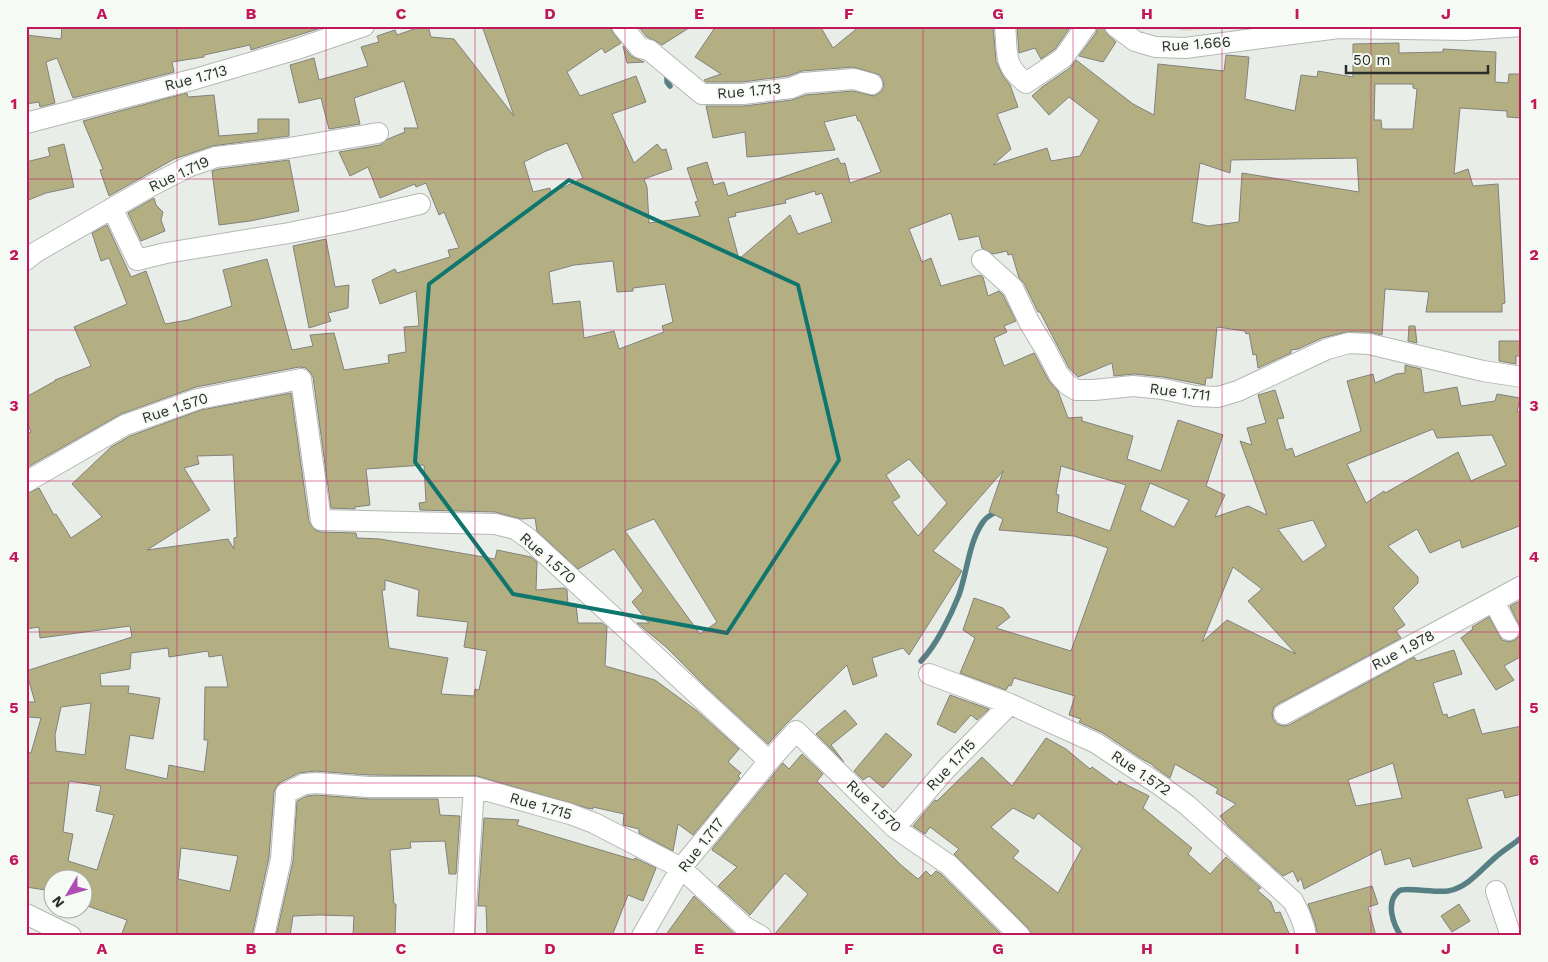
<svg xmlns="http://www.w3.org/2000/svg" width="1548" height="962" viewBox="0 0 1548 962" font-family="'Work Sans',sans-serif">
<rect width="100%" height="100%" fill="#e8ede7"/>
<path fill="#ebd6c0" d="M1169,26H1233L1184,31Z"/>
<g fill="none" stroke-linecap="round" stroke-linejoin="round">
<path stroke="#578085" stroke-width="5.5" d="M667,71V82L670,86
M921,661C936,646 951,615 959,595C967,573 969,541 983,522C987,516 992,514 998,511
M1401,936C1393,924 1385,902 1399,891C1403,887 1437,893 1448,891C1469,887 1482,868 1497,856C1505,849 1514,844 1522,837"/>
</g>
<path fill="#b3af82" stroke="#82817c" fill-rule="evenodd" d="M62,26H321V28L251,50L250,45L204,55V57L172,62L174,72L73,98L57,58L46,62L55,103L40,107L39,102L26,104V35L61,39Z
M423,26H428L431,37L454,39L514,116L482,26H610L613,33L621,43L605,53L602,48L567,72L580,96L636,76L646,102L612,114L634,163L657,144L662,150L666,149L672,169L644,179L647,187L649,223L700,216L695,202L698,201L687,168L707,162L714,185L724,182L728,196L838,158L841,164L845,163L850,183L881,172L860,121H858L856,115L824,122L835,150L747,157L745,132L713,138L706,106H744L792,100L806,95L853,91L874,96L881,92L884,87L883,81L880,75L853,67L802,71L788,76L742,82H706L704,80L721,74L695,57L716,26H820L833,48L860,26H993L996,61L1003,76L1010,85L1018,107L997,114L1011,149L993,165L1047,148L1051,161L1080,156L1099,120L1069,97L1049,115L1032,96L1042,87L1070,68L1076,60L1133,104L1154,115L1158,64L1224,71L1226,55L1249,57L1245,99L1295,111L1301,75L1317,77L1318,71L1353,77V44L1399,43V53L1443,52V49L1496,52L1495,82L1508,83L1509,74H1522V118L1507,117V111L1460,108L1454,174L1468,169L1473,186L1498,184L1505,303L1502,304V312H1426L1429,292L1385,289L1382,335L1370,332H1346L1322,338L1298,349L1291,350V353L1258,368L1256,354L1253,355L1249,333L1246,334L1245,331L1217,327L1212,378H1206L1205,385L1164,377L1134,374L1114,376L1112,363L1078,377L1069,368L1040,312H1038L1024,283L1019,278L1012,254L1008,255L1007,251L993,254L982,248L979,236L959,240L951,213L909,229L922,262L931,258L941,286L980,275L983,277L988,296L999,291L1003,295L1016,321L1004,326L1007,332L994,338L1004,366L1034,353L1049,381L1058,391L1068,418L1082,417V421L1133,436L1127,459L1161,471L1178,420L1223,435L1206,486L1225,495L1215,517L1248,506L1267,515L1240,441L1252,445L1247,428L1266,423L1258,395L1275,390L1284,418L1277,419L1286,450L1292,448L1295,457L1361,431L1347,381L1373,374L1375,383L1396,374L1405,373V365L1421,369L1424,393L1457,387L1461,406L1495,401L1497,394L1520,398L1517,412L1522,411V525L1462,548L1460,540L1430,553L1417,529L1388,546L1418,577V583L1393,608L1405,625L1396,631L1401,638L1278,704L1274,707L1272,713L1273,719L1277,724L1283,726L1289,725L1414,657L1417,661L1454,650L1462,674L1433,683L1443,715L1447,714L1448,718L1474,709L1482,734L1522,726V794L1505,798L1503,790L1467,799L1482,848L1413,867L1410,858L1385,865L1381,849L1304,889L1301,878L1298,882L1293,871L1283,876L1228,826L1220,816L1236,804L1216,793L1218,789L1175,764L1170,778L1153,766V765L1142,759L1103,733L1079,722L1081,719L1069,715L1075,696L1014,678L1011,686L1009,685L1006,690L960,673L975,638L963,630L974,598L1003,608L1010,617L996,628L1071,651L1108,548L1074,536L999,530L1003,519L989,512L1003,471L933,551L962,571L909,655L903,648L872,658L877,676L853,685L847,665L787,723L768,744L704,685L666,647L637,623H649L632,602L643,591L614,549L578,569L537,531L535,518L521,519L495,512L420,510L419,503L426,502L424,465L366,469L370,505L355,507V509L331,508L313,377L310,372L306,368L299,367L196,387L121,414L26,468V434L31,432L26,420V397L55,381V380L91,366L74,327L127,304L109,258L101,261L92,233L107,225L131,277L146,271L165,324L188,320L232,306L223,270L267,259L292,350L313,346L310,335L334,333L344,370L389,363L388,355L406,352L404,327L419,326L416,291L380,304L372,280L395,269L397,273L450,257L448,250L459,248L444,212L439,215L426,183L416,187L415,184L380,198L368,167L350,176L339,152L380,145L388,139L405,132L404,128H418L404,81L354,98L360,124L329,129L321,98L299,103L290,65L314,58L319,80L368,66L361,47L379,42L377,36L395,30L397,35ZM1375,84H1413V88L1417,89L1413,129H1382L1381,120H1374ZM567,143L583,178L551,193L550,188L533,192L524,162L546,151ZM1357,158L1359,192L1242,173L1239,222L1208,226L1192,222L1200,163L1230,173L1231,160ZM815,191L816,195L822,193L832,222L798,234L790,215L739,259L728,218L736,216L735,213L786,203L785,200ZM613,261L617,292L633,291V288L665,284L673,322L662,326L664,332L619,349L614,331L584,338L580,301L553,304L549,272L574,265ZM1433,429L1437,438L1492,435L1506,465L1471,481L1458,452L1385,493L1384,491L1366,503L1347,464ZM909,459L947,503L918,536L892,502L900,497L886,475ZM1061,466L1126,485L1110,531L1057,512L1059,495L1056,494ZM1150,483L1189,500L1174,527L1140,510ZM654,519L717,622L700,634L625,531ZM1313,520L1326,546L1303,562L1278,529ZM1233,567L1262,589L1248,601L1296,654L1227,620L1202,642ZM1393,763L1402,798L1356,806L1348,780Z
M638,26H692L662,45L656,41L647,37Z
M1017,26H1071L1055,49L1041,59L1035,48L1019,53Z
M1098,26L1104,28L1108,35L1116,42L1103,62L1079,56L1096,33Z
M623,46L631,56L644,62L627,63Z
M187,93L188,97L214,95L219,136L258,133V119H289V136L212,146L174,159L109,196L100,170L103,169L83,121Z
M64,144L74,187L46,193L26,201V162L50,156L48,148Z
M289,160L299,211L250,221L219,225L212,171L219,169Z
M154,198L156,205L163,212L161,220L165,231L141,241L128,213Z
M326,239L335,287L349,285L348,308L328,313L331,321L309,328L293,246Z
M1409,326H1415L1417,343L1408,341Z
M1499,341H1522V356H1516V364L1499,361Z
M291,393L309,522L315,530L321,532L356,533L357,538L380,539L495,559L497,550L531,557L537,562L536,590L564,588L567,590L568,605L576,604L578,623H602L607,627L605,666L655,680L697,711L739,749L728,762L741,773L738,776L740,778L693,835L678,824L673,851L639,833V829L623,825L624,814L593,807V809L587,808L477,776L369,775L315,771L299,773L281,782L276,787L274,792L269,857L252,936H121L127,920L82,904V880H52V891L26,887V847L29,825H26V752L31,753L41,718L28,717L27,702H35L26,671L132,637L130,626L40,638L39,627L26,629V494L39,488L54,515L56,514L71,538L102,517L72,484L111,447L130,436L201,410ZM233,455L237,537L234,538V549L228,539L147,550L210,510L184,468L199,464L197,456ZM385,580L419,590L417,616L468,622L464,647L487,651L479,690L475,689L474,696L441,694L448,658L389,648L382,590H385ZM168,648L169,657L208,651L209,657L222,655L228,687H205L204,740H208L204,772L169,765L167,779L125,769L130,735L153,739L160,698L128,693L129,686H101L100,674L130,669L131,653ZM91,703L85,755L56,751L55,735L61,707ZM69,781L101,786L96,811L114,815L97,870L68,861L73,834L63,832ZM181,848L238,856L230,891L178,879Z
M1522,600V656L1504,666L1514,680L1496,690L1461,638L1473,629L1472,627L1489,617L1502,640L1509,642L1515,640L1519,636L1521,630L1510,606Z
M950,695L989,709L977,720L971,715L955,733L937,724Z
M845,710L857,724L831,745L844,762L816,734Z
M886,733L912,755L883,788L869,776L863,780L854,771Z
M1046,738L1066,749L1090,769L1092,767L1117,785L1119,781L1149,796L1143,808L1192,848L1188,854L1210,874L1226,857L1261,888L1257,890L1271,902L1275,913L1280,912L1290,936H1032L1028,928L954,854L959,849L930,827L925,834L913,826L935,800L937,801L982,757L1012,786ZM1013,808L1034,819L1038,813L1082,848L1058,893L1013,858L1019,851L991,827Z
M802,754L823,774L817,781L901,865L918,879L926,871L931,876L936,871L941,874L1003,936H773L808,894L785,873L750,915L718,886L737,867L712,850V849L783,763L789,769Z
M316,795L369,799H438L440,815L460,816L456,874H449L445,841L410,842L411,848L390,850L394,904H396L395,936H353L354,916L319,915L293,916L290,936H276L293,861L297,801L307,796Z
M484,818L519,820L517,825L634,860L635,858L656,868L643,901L628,895L612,936H487L486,906H478Z
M1372,886L1378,904L1368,907L1376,936H1318L1315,923L1308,904Z
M694,896L695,897L737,936H665Z
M1459,904L1470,921L1452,932L1441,916Z"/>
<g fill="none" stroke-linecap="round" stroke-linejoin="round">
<g stroke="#b4b8b3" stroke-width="22">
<path id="street" d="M622,26L640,48L649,50L702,94H743L791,88L803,83L854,79L872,84
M1005,26C1008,53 1002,64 1026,83L1063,58L1086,26
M1115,26L1135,41L1155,47L1185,48L1339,28L1465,30L1522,26
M26,123L195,79L294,50L364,26
M112,208L137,260L166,253L289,233L348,221L420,204
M26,260L36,252L151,186L190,166L216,157L283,149L378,133
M982,260L1013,288L1029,322L1046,350L1059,375L1068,385L1076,390H1094L1133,386L1163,389L1195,396L1218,397L1238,391L1327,349L1349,343L1369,344L1483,371L1522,377
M26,482L125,425L198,399L301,379L321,520L495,524L515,529L528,538L769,761L796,731L895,828L949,865L1020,936
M1494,602L1509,630
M929,674L1010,704L1096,743L1161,786L1187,805L1293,901C1299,913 1304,923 1306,936
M1284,714L1522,586
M895,828L946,769L1010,704
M1496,891L1511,936
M26,914L71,936
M264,936L281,859L286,793L304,784L316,783L369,787H474L570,814L594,823L681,868L745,927L761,936
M464,936L474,787
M642,936L681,868L769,761"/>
</g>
<use href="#street" stroke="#fff" stroke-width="20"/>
</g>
<path fill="none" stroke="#0f766e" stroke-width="4" stroke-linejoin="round" d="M569,180L798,285L839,460L727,633L513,594L415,462L429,284Z"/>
<path fill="none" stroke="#c2185b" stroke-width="1" stroke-opacity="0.55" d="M177,26V936M326,26V936M475,26V936M625,26V936M774,26V936M923,26V936M1073,26V936M1222,26V936M1371,26V936M26,179H1522M26,330H1522M26,481H1522M26,632H1522M26,783H1522"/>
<g text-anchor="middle" stroke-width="4" stroke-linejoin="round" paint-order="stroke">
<g font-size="15" fill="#2b2d2b" stroke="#f6faf4">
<text transform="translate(1196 44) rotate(-4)" y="5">Rue 1.666</text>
<text transform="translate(196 78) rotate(-15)" y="5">Rue 1.713</text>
<text transform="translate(749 91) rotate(-5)" y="5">Rue 1.713</text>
<text transform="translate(179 174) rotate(-25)" y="5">Rue 1.719</text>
<text transform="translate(1180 392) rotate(7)" y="5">Rue 1.711</text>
<text transform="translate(175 408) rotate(-18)" y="5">Rue 1.570</text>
<text transform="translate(548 558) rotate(41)" y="5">Rue 1.570</text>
<text transform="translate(1403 650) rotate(-28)" y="5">Rue 1.978</text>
<text transform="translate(951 765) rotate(-47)" y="5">Rue 1.715</text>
<text transform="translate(1141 773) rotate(34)" y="5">Rue 1.572</text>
<text transform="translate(541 806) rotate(16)" y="5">Rue 1.715</text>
<text transform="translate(874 806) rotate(43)" y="5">Rue 1.570</text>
<text transform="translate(701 845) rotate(-52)" y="5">Rue 1.717</text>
</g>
</g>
<rect width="1548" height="962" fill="none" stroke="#f6faf4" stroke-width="55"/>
<g transform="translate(68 894) rotate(232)"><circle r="24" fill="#f6faf4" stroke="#a5a8a4"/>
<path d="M0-4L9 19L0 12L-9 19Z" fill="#ae4db5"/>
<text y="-8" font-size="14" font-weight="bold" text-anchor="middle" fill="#2b2d2b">N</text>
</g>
<path d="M1346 65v8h142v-8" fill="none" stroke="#2b2d2b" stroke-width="2.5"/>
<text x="1353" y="65" font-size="15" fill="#2b2d2b" stroke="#f6faf4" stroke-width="4" paint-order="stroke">50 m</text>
<rect x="28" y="28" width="1492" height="906" fill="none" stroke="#c2185b" stroke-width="2"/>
<g font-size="16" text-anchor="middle" font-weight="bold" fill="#c2185b">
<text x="102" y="19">A</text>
<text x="251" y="19">B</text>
<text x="401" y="19">C</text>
<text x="550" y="19">D</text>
<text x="699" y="19">E</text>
<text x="849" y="19">F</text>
<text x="998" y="19">G</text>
<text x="1147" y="19">H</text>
<text x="1297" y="19">I</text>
<text x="1446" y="19">J</text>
<text x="14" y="109">1</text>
<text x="1534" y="109">1</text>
<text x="14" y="260">2</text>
<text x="1534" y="260">2</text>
<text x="14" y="411">3</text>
<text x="1534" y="411">3</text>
<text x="14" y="562">4</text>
<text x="1534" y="562">4</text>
<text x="14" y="713">5</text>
<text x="1534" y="713">5</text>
<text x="14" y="865">6</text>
<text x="1534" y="865">6</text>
<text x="102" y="954">A</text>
<text x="251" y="954">B</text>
<text x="401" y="954">C</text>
<text x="550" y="954">D</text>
<text x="699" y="954">E</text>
<text x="849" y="954">F</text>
<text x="998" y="954">G</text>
<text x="1147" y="954">H</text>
<text x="1297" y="954">I</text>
<text x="1446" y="954">J</text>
</g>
</svg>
